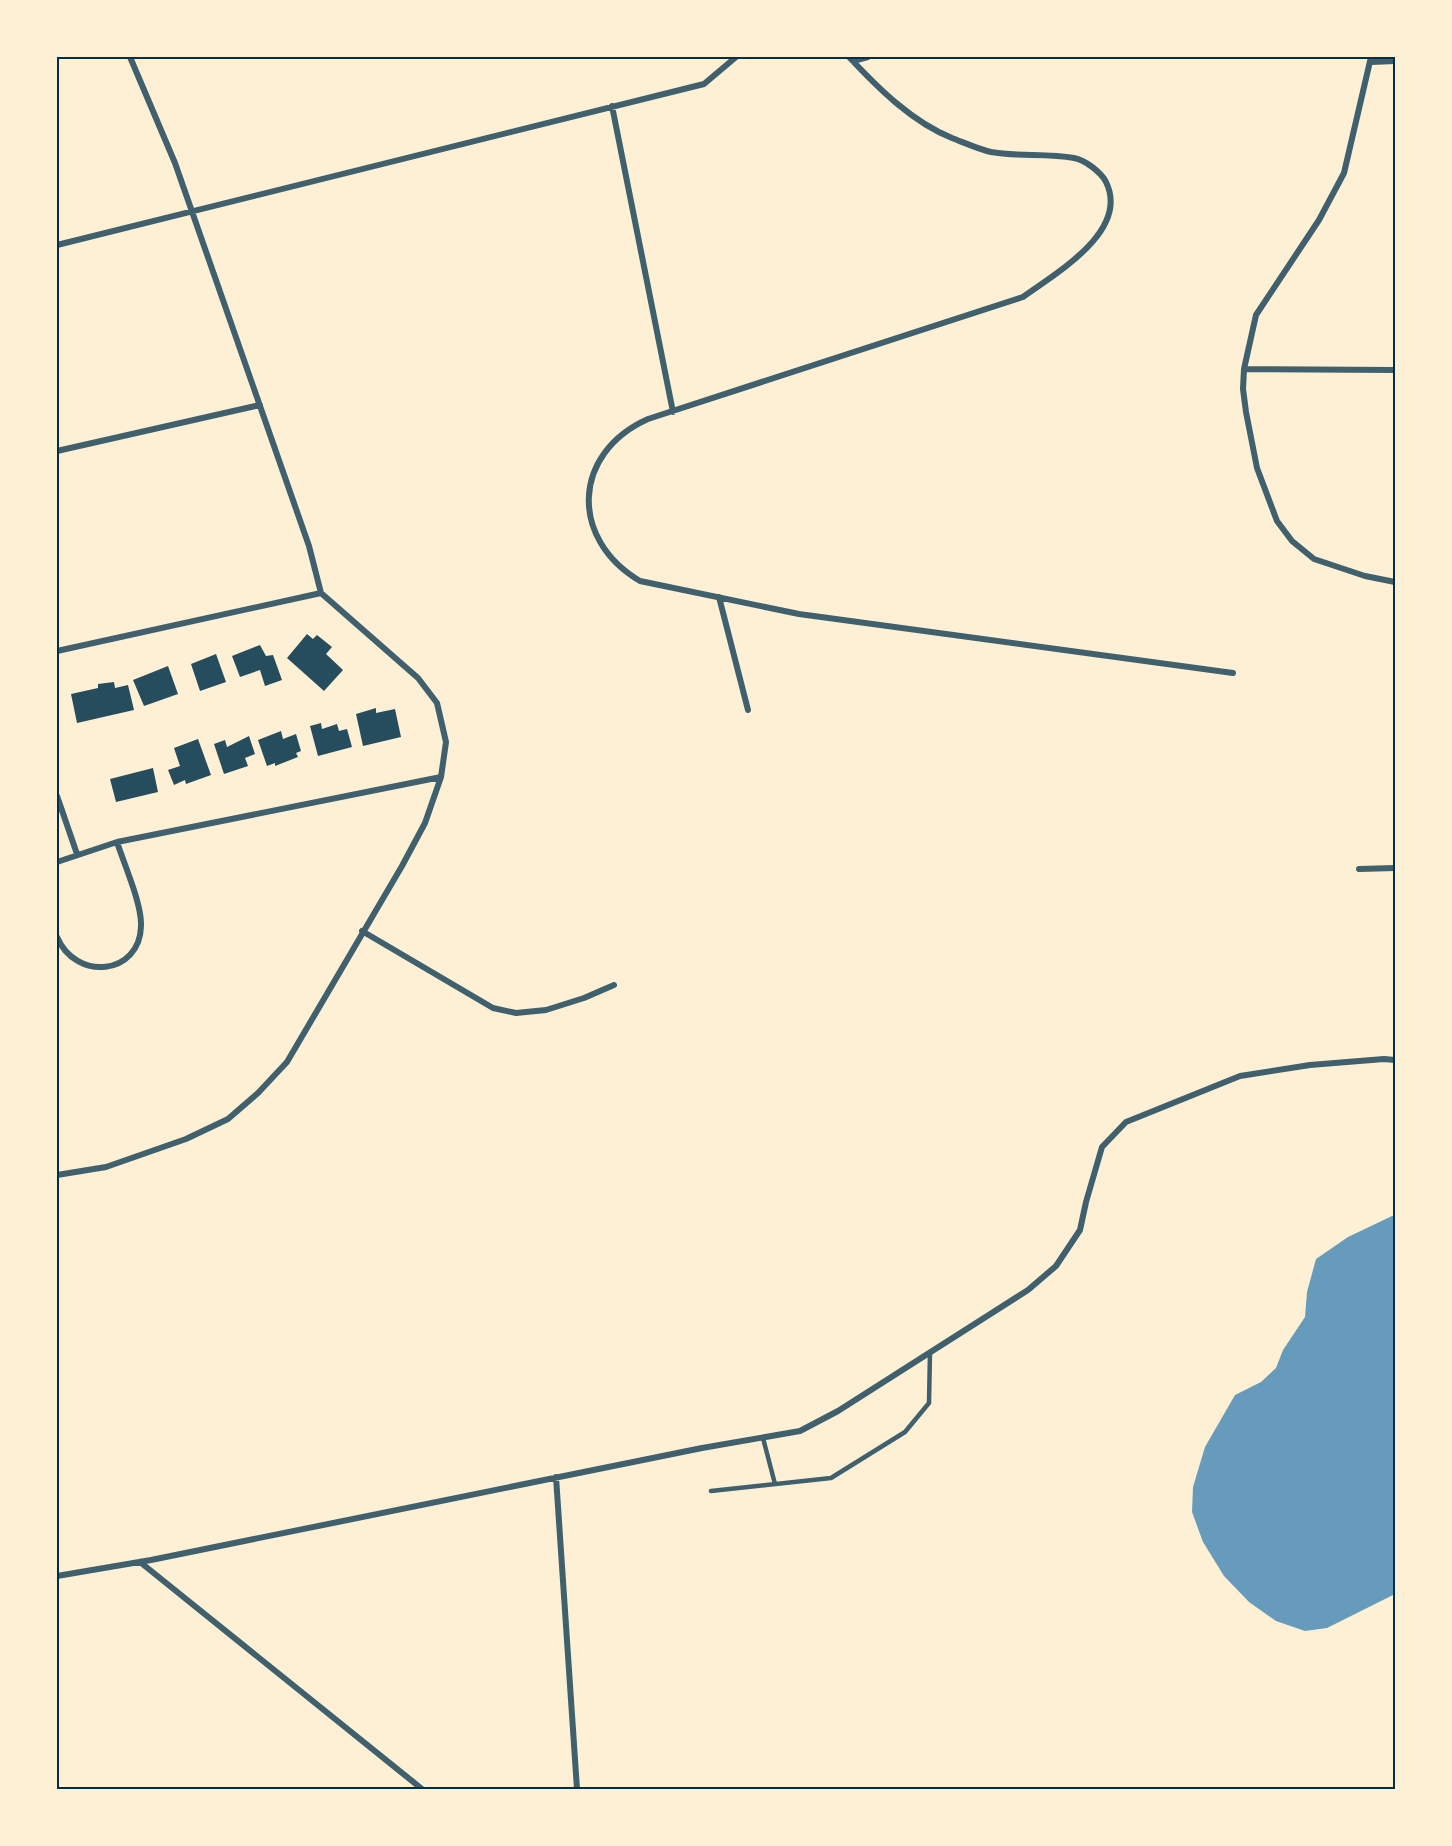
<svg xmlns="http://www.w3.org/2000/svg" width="1452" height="1846" viewBox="0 0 1452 1846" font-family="'Zilla Slab',serif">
<rect width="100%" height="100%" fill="#fdf0d5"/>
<path fill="#669bbc" d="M1392,1216H1395V1594L1327,1628L1305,1631L1276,1621L1249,1602L1224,1576L1203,1542L1192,1512L1193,1487L1205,1447L1235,1395L1261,1382L1276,1368L1283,1350L1305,1317L1307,1292L1316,1259L1348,1237Z"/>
<path fill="#264d5e" d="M307,634L313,639L317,635L332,647L326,654L343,670L324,691L287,658Z
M260,645L266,656L273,655L282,680L265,686L260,670L240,677L232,656Z
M216,654L226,682L200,691L191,664Z
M168,666L178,694L144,706L133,680Z
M114,682L115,688L128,685L134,710L77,723L71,694L98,688V684Z
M376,708V713L395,709L401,737L363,746L356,714Z
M321,723L322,729L337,724L339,731L347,729L352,747L318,756L310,726Z
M281,731L283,739L296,734L301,751L296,753L298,757L275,766V763L267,766L258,740Z
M249,736L255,754L245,758L248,766L224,774L214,744L225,740L227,747Z
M198,739L211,775L186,784L185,780L174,785L168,770L180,766L174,748Z
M153,768L158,792L116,802L110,779Z"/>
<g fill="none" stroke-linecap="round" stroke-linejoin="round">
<path stroke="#3f606c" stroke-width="4.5" d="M763,1438L775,1484
M711,1491L831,1478L905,1432L929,1403L930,1352"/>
<path stroke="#3f606c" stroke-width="6" d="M849,57C878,88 912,122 952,138C965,143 978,149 991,152C1018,157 1047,153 1074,158C1085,160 1101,172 1106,182C1130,231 1056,273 1023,297L648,419C572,453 569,539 640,581L799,614L1233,673
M1371,57L1344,173L1319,220L1256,315L1244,369L1243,389L1246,412L1257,468L1277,521L1292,541L1314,559L1365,576L1395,582
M853,61L868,57
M1371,62L1395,61
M612,106L673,412
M57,245L704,84L736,57
M1244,369L1395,370
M57,451L260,405
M719,597L748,710
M57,651L321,593
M57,796L77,854
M57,862L117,842L441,777
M1359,869L1395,868
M362,931L493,1008L516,1013L546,1010L584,998L614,985
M57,937C76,982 140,975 141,926C142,904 124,864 117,842
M57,1175L106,1167L186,1139L228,1119L258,1093L287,1062L402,866L425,823L441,777L446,742L437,703L418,678L321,593L309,546L175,163L130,57
M556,1477L577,1789
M140,1562L422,1789
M57,1576L151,1560L702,1448L800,1431L838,1411L1028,1290L1056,1266L1080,1230L1086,1202L1102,1147L1126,1122L1240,1076L1310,1065L1384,1059L1395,1060"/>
</g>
<rect width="1452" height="1846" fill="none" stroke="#fdf0d5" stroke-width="117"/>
<rect x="58" y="58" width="1336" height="1730" fill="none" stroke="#003049" stroke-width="2"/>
</svg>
